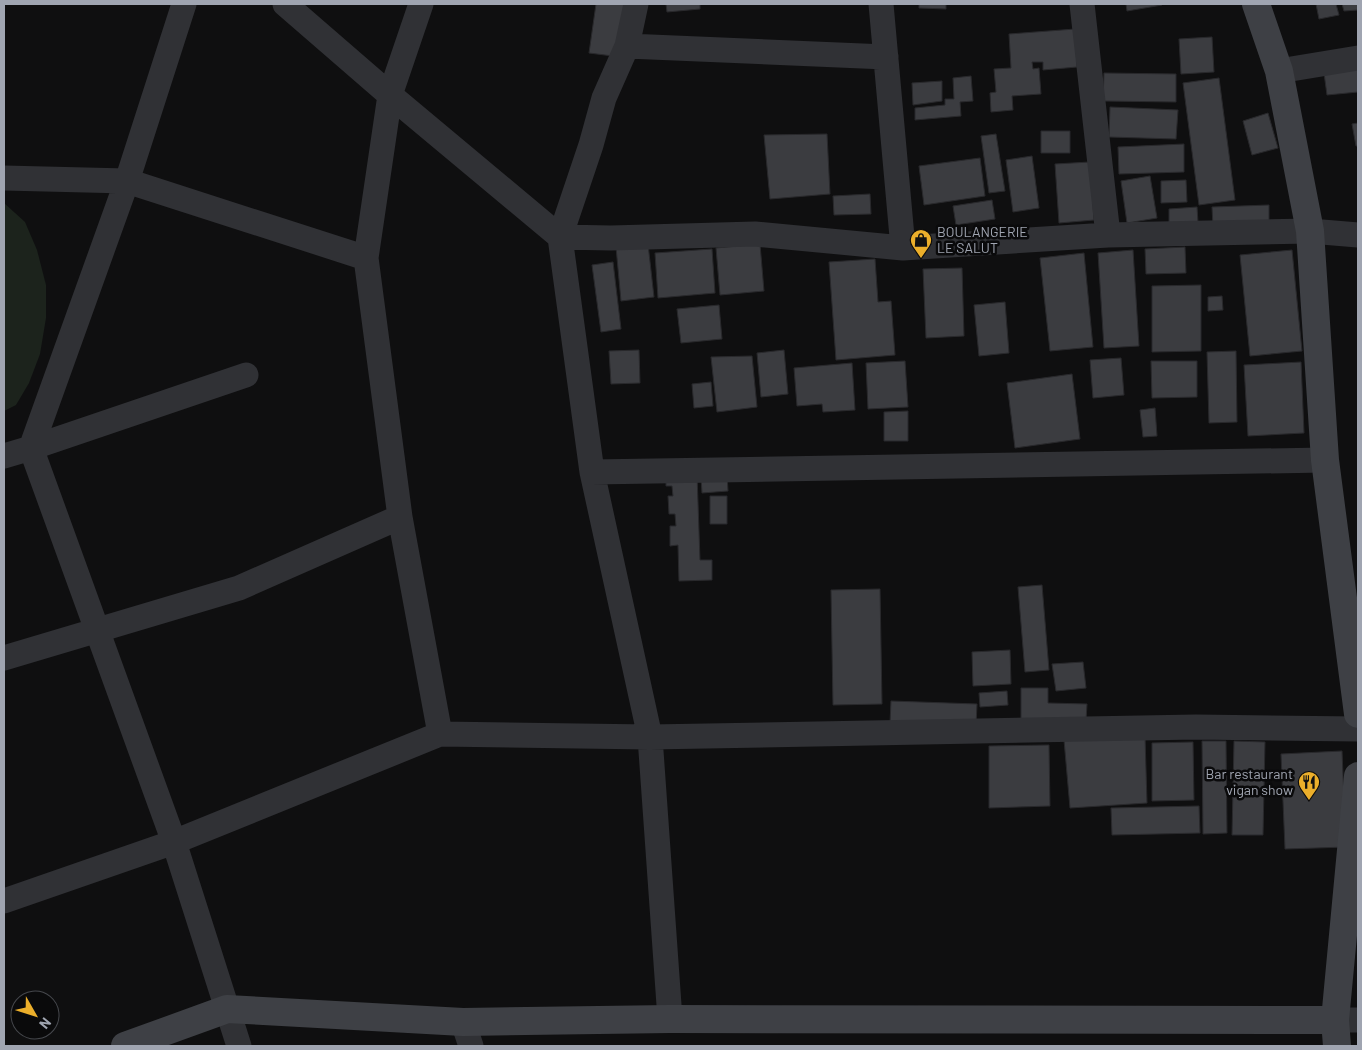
<svg xmlns="http://www.w3.org/2000/svg" width="1362" height="1050" viewBox="0 0 1362 1050" font-family="Barlow,sans-serif">
<rect width="100%" height="100%" fill="#0f0f10"/>
<path fill="#1c231c" d="M4,203L25,222L37,250L46,285V318L40,354L29,383L16,405L4,411Z"/>
<path fill="#3b3c40" stroke="#29292c" d="M596,4H629L621,57L589,53Z
M666,4H700V9L667,12Z
M919,4H946V9L919,8Z
M1126,4H1161L1162,5L1127,11Z
M1316,4H1336L1339,15L1319,19Z
M1342,4H1358V10L1344,11Z
M1075,29L1077,67L1043,70V62H1032L1033,69L1039,68L1041,94L1012,96L1013,110L991,112L990,93L996,92L994,69L1011,68L1009,34Z
M1212,37L1214,72L1181,74L1179,39Z
M1358,69V92L1327,95L1324,73Z
M1104,73L1176,74V102L1103,101Z
M971,76L973,101L960,102L961,116L915,120V108L945,105V99H954L953,78Z
M1219,78L1235,200L1199,205L1183,83Z
M942,81V101L913,105L912,83Z
M1110,107L1178,110L1176,139L1109,137Z
M1268,113L1278,148L1252,155L1243,121Z
M1358,123V146H1356L1352,124Z
M1041,131H1070V153H1041Z
M827,134L830,194L770,199L764,135Z
M996,134L1005,191L989,193L981,136Z
M1184,144V172L1119,174L1118,147Z
M1032,156L1039,208L1013,212L1006,160Z
M980,158L985,196L924,205L919,166Z
M1090,162L1094,220L1059,223L1055,164Z
M1150,176L1157,218L1127,223L1121,181Z
M1186,180L1187,202L1161,203V181Z
M870,194L871,214L834,215L833,196Z
M992,200L995,219L956,225L953,206Z
M1269,205V226L1213,227L1212,207Z
M1197,207L1198,223L1169,225V209Z
M648,244L654,297L621,301L616,247Z
M760,244L764,291L720,295L716,248Z
M1185,247L1186,273L1146,274L1145,249Z
M712,249L715,293L658,298L655,253Z
M1133,250L1139,346L1104,348L1098,253Z
M1292,250L1302,351L1250,356L1240,255Z
M1084,253L1093,347L1050,351L1040,258Z
M875,259L878,302L891,301L895,355L836,360L829,262Z
M613,262L621,329L601,332L592,265Z
M962,268L964,336L926,338L923,269Z
M1201,285V351L1152,352V286Z
M1222,296L1223,310L1208,311V297Z
M1005,302L1009,353L979,356L974,305Z
M719,305L722,339L681,343L677,309Z
M639,350L640,383L611,384L609,351Z
M784,350L788,394L761,397L757,353Z
M1236,351L1237,422L1209,423L1207,352Z
M752,356L757,407L717,412L711,357Z
M1121,358L1124,395L1093,398L1090,360Z
M905,361L908,407L868,409L866,363Z
M1151,361H1197V397L1152,398Z
M1301,362L1304,433L1248,436L1244,365Z
M852,363L855,410L823,412L822,404L797,406L794,368Z
M1072,374L1080,439L1015,448L1007,383Z
M711,382L713,406L694,408L692,384Z
M1155,408L1157,436L1143,437L1140,410Z
M908,411V441H884V412Z
M697,474L700,560H712V580L679,581L678,545L670,546V526H676L675,514H669L668,496H673L672,486H666V476Z
M727,475L728,491L702,493L701,477Z
M710,496H727V524H710Z
M1042,585L1049,670L1025,672L1018,587Z
M880,589L882,704L833,705L831,590Z
M1010,650L1011,684L973,686L972,652Z
M1083,662L1086,688L1056,691L1052,664Z
M1021,688H1048V703L1087,704L1086,720H1021Z
M1007,691L1008,705L980,707L979,693Z
M891,701L977,704L976,725L890,723Z
M1145,736L1147,803L1070,808L1064,740Z
M1202,741H1226L1227,833L1203,834Z
M1234,741L1265,742L1263,835H1232Z
M1193,742L1194,800L1152,801V743Z
M1049,745L1050,806L989,808V746Z
M1342,751L1346,847L1285,849L1281,754Z
M1199,806L1200,833L1112,835L1111,808Z"/>
<g fill="none" stroke-linecap="round" stroke-linejoin="round">
<path stroke="#303135" stroke-width="25" d="M184,4L127,181L31,448L174,842L239,1046
M285,4L390,95L560,237L611,238L755,234L903,248L1108,235L1310,231L1358,235
M421,4L390,95L366,258L400,517L440,734
M636,4L627,46L604,98L591,145L560,237L592,472L650,737L670,1019
M881,4L903,248
M1082,4L1108,235
M627,46L886,57
M1279,71L1358,58
M4,178L127,181L366,258
M4,456L31,448L246,375
M592,472L1325,460
M4,658L239,588L400,517
M4,901L174,842L440,734L650,737L1196,727L1358,729
M1335,1020H1358
M463,1022L471,1046"/>
<path stroke="#3e4045" stroke-width="28" d="M1256,4L1279,71L1310,231L1325,460L1358,714
M125,1046L227,1009L463,1022L670,1019L1335,1020
M1337,1046L1335,1020L1358,776"/>
</g>
<defs>
<g id="shop-pin" transform="scale(1.125)"><path d="M0 17L-7.5 6A9.5 9.5 0 1 1 7.5 6Z" fill="#ecaf2b" stroke="#0a0a0b"/><path d="M-5-2.5h2.3a2.7 3.5 0 0 1 5.4 0H5L5.5 6h-11ZM-1.5-2.5h3a1.5 2.3 0 0 0-3 0Z" fill="#111"/></g>
<g id="restaurant-pin" transform="scale(1.125)"><path d="M0 17L-7.5 6A9.5 9.5 0 1 1 7.5 6Z" fill="#ecaf2b" stroke="#0a0a0b"/><path d="M-5-6h1v4h1v-4h1v4h1v-4h1v5L-1.5 .5V6h-2V.5L-5-1ZM5-6V6H3V1.5H1.5Q1.5-4 5-6Z" fill="#111"/></g>
</defs>
<g fill-rule="evenodd">
<use href="#shop-pin" x="921" y="240"/>
<use href="#restaurant-pin" x="1309" y="782"/>
</g>
<g text-anchor="middle" stroke-width="5" stroke-linejoin="round" paint-order="stroke">
<g font-size="14" fill="#a0a5b1" stroke="#0a0a0b" text-anchor="start">
<text x="937" y="237">BOULANGERIE<tspan x="937" dy="16">LE SALUT</tspan></text>
<text x="1293" y="779" text-anchor="end">Bar restaurant<tspan x="1293" dy="16">vigan show</tspan></text>
</g>
</g>
<rect width="1362" height="1050" fill="none" stroke="#a0a5b1" stroke-width="10"/>
<g transform="translate(35 1015) rotate(129)"><circle r="24" fill="#0a0a0b" stroke="#46484d"/>
<path d="M0-4L9 19L0 12L-9 19Z" fill="#ecaf2b"/>
<text y="-8" font-size="14" font-weight="bold" text-anchor="middle" fill="#a0a5b1">N</text>
</g>
</svg>
